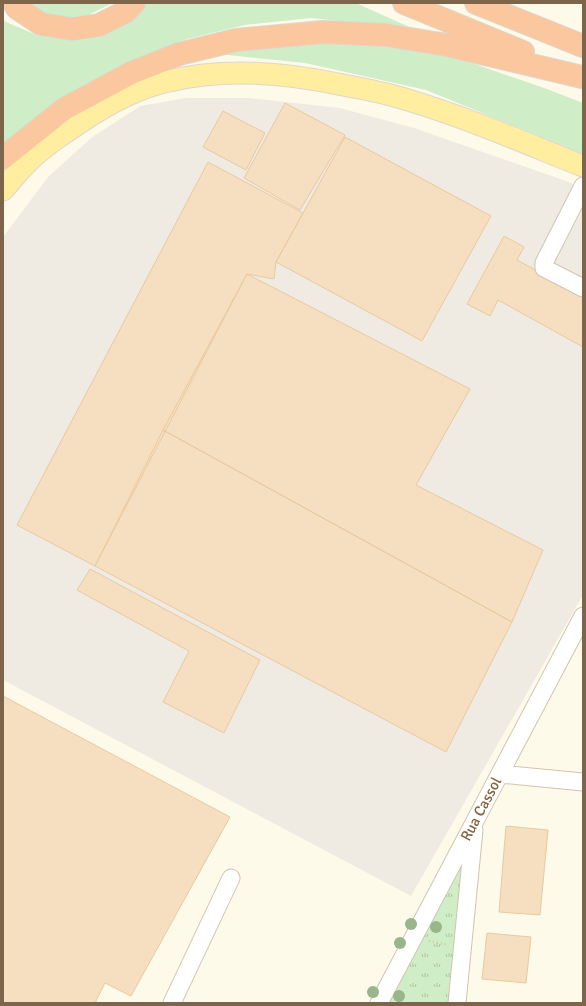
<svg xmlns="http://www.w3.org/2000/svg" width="586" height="1006" viewBox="0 0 586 1006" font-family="Signika,sans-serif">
<defs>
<pattern id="park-tufts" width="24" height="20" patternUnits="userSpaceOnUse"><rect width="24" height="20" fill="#cfeec7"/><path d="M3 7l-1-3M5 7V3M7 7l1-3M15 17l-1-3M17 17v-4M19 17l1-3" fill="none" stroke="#adc4a4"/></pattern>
</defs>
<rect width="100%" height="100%" fill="#fefaea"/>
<path fill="#efebe3" d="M186,98H249L340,108L414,128L566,181L583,188V595L411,896L3,680V237L48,177L91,138L140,106Z"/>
<path fill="#cfeec7" d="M25,3H113L86,16L59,18L28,8Z
M140,3H356L416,30L311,18L245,25L187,39L135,59L47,108L3,148V19L6,22L39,36H86Z
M294,40H349L449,55L547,89L583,103V154L426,90L305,63L218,54Z"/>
<path fill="url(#park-tufts)" d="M467,845L451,1003H385Z"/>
<path fill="#f5dfc0" stroke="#e9c99f" d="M285,103L345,135L300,210L244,178Z
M223,111L265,133L246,170L203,147Z
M345,137L491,216L422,341L276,262Z
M208,162L303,213L276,262L274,279L247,274L95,566L17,525Z
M504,236L524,247L517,260L583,296V347L498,300L490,316L467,304Z
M247,274L470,389L416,485L543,550L512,622L163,430Z
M163,430L512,622L446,752L95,566Z
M90,569L260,660L224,733L163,702L189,651L77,590Z
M3,696L230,817L131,996L105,983L95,1003H3Z
M506,826L548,830L540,915L499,912Z
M487,933L531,937L526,983L482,979Z"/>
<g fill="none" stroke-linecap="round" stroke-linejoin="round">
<g stroke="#d2c4ae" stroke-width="19">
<path id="minor" d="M583,186L544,263V268L583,288
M500,774L583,782
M172,1003L231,878
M379,1003L583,616
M457,1003L474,830"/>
</g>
<g stroke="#ddd7d0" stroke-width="23">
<path id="major" d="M3,190C10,182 17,173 24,166C36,153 51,142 66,132C96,111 128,91 164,82C223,67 284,72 343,85C365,89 387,93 408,100C468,118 525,143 583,166"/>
</g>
<g stroke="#ddd7d0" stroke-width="24">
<path id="highway" d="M14,3L17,8L41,24L72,29L99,25L125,12L134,3
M404,3L523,52
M476,3L583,46
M3,158L64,109L131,73L179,54L236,40L323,32L386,35L447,45L582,77"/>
</g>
<path stroke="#dbc3a2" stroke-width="2.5" stroke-dasharray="1 3" stroke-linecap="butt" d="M429,941L448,945"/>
<use href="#minor" stroke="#fff" stroke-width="17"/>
<use href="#major" stroke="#ffeda0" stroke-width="21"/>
<use href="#highway" stroke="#fbc79e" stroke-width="22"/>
</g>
<g fill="#99b58c">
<circle cx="411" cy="924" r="6"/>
<circle cx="436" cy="927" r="6"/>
<circle cx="400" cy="943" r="6"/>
<circle cx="373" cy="992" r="6"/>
<circle cx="399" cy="996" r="6"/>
</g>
<g text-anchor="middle" stroke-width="3" stroke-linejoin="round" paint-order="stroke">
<g font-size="15" fill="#7c654b" stroke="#fffcf2">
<text transform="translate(481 809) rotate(-62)" y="5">Rua Cassol</text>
</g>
</g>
<rect width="586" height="1006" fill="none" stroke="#7c654b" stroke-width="8"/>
</svg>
